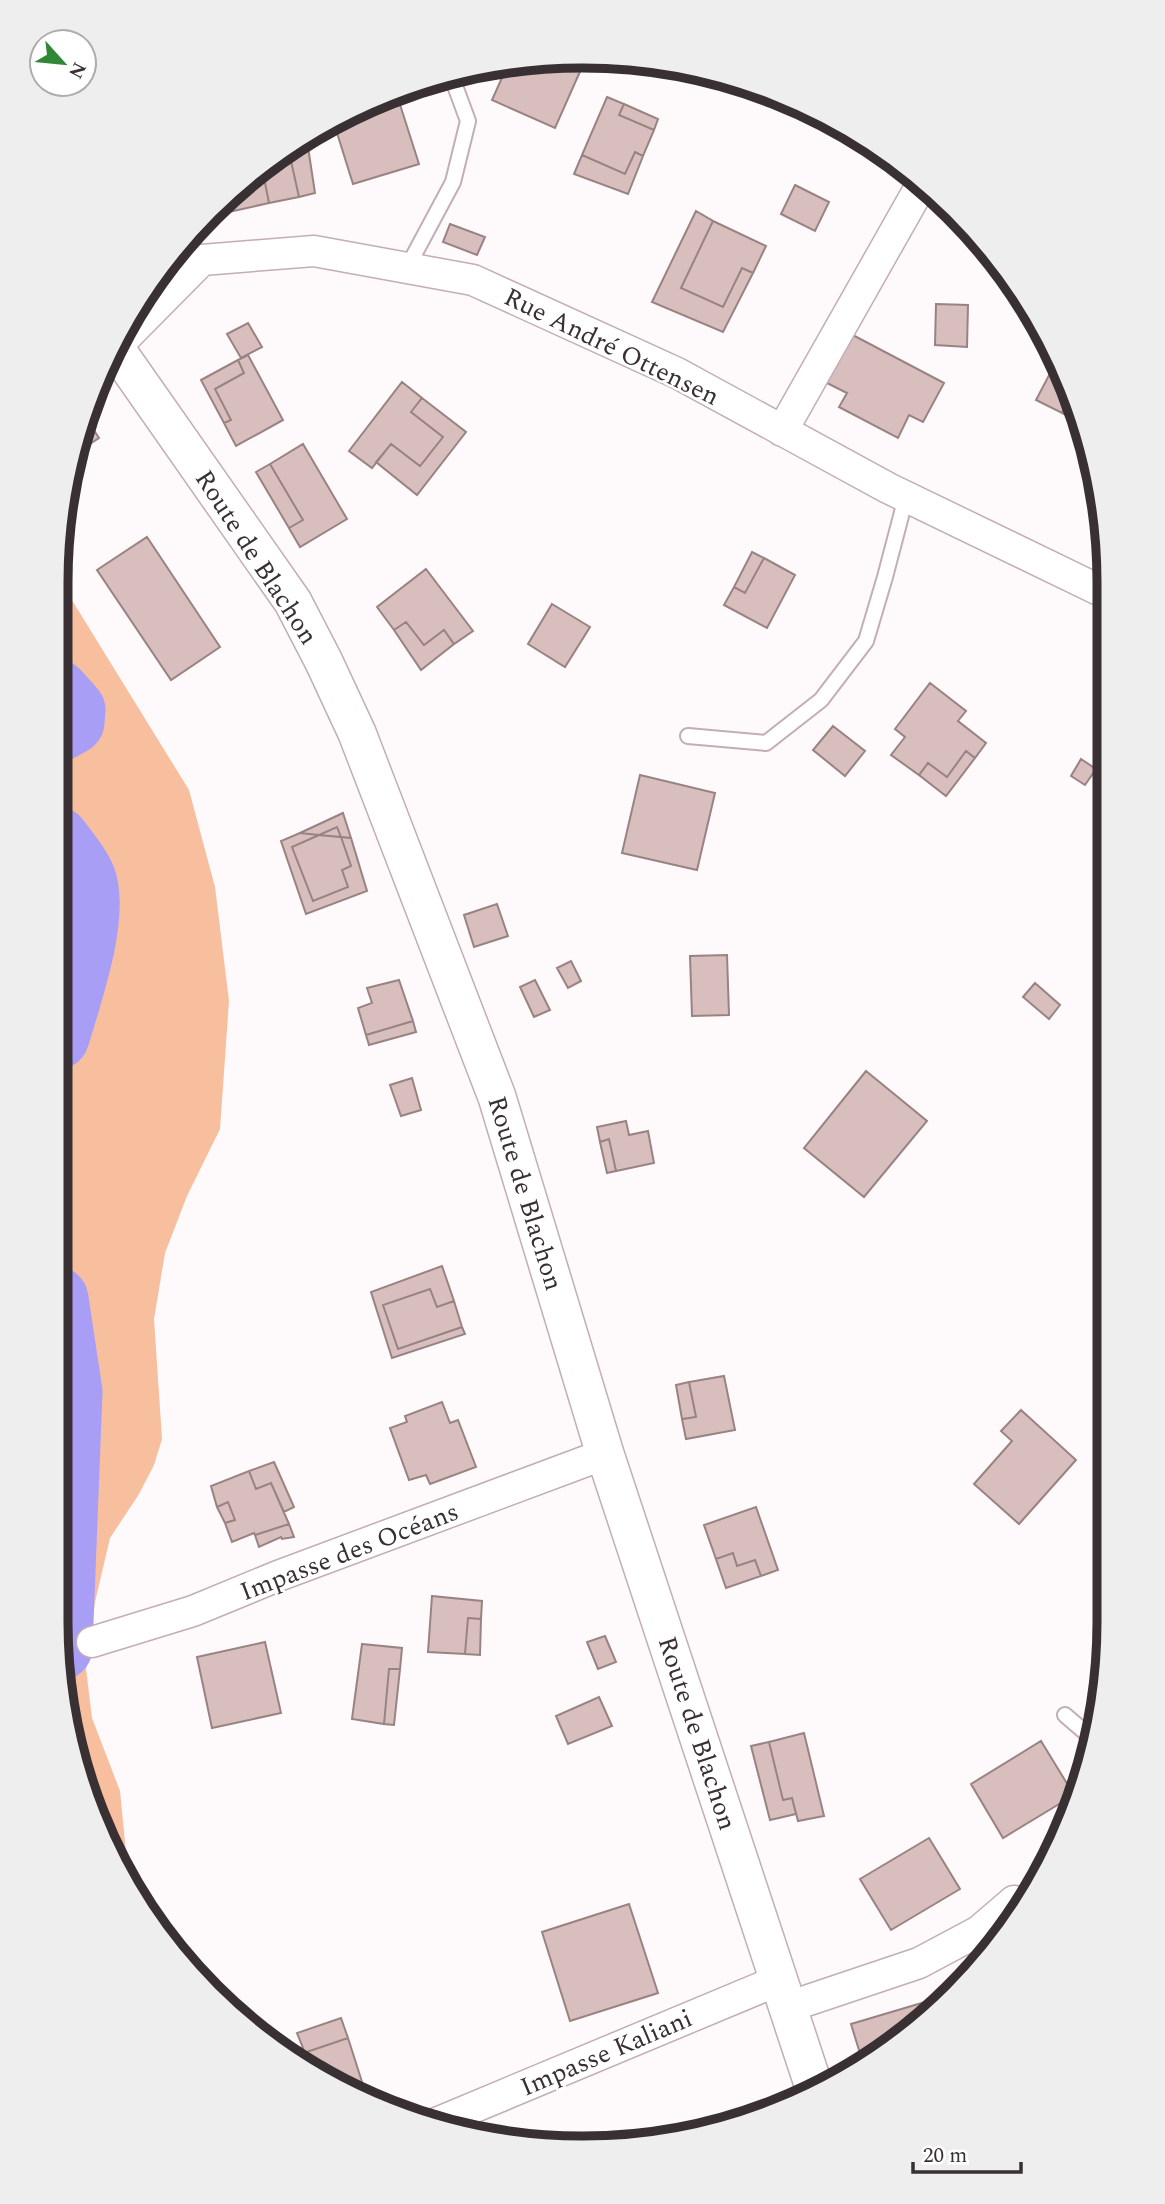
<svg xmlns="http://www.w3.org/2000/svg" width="1165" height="2204" viewBox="0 0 1165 2204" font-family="Spectral,serif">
<rect width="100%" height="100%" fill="#fef9fb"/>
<path fill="#f7bf9d" d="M57,576L189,790L215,887L229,1001L220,1129L187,1196L165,1253L154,1319L162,1439L154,1465L139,1494L110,1538L95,1602L86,1669L92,1718L120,1791L128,1873L84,1791L56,1621Z"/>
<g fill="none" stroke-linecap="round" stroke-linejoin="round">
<path stroke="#a99ef6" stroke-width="65" d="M57,730L72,722L73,710L57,692
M57,1037C68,999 97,918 84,880C80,868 65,850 57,839
M56,1299L70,1392L60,1648"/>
</g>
<path fill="#d8bfbe" stroke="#998382" stroke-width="2" d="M586,58L555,128L492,100L509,62Z
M396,92L419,164L353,184L333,120Z
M607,97L624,104L619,115L654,130L643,156L635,152L625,174L582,155Z
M624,104L658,119L654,130L619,115Z
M308,147L315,193L299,197L289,152Z
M289,152L299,197L269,203L262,168L282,153Z
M635,152L643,156L628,194L574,174L582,155L625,174Z
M262,168L269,203L211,216V213L236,186Z
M795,185L829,202L815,231L781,214Z
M696,211L713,221L681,288L723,307L742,268L753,273L723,332L652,302Z
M713,221L766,246L753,273L742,268L723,307L681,288Z
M450,224L485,237L477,255L443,242Z
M936,304L968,305L967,347L935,345Z
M248,323L262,347L241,358L227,334Z
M847,332L944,383L923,422L909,415L898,438L839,407L847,393L821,380Z
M248,355L283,420L236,446L224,423L231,420L215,389L244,373L238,360Z
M238,360L244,373L215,389L231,420L224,423L201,380Z
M1057,360L1069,381L1072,392L1062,413L1036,400Z
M402,382L422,398L411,412L443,437L420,466L391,444L372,468L349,451Z
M1072,392L1080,422L1062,413Z
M422,398L466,432L417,495L376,462L391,444L420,466L443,437L411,412Z
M85,417L99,438L73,455L74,446Z
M303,444L347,519L300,547L289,528L303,520L270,464Z
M270,464L303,520L289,528L256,472Z
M147,537L220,647L171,680L97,570Z
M752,552L764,558L745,593L734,587Z
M764,558L795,575L767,628L724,605L734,587L745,593Z
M426,569L473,631L454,644L444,630L424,645L406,622L394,630L377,607Z
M552,604L590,627L565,667L528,644Z
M406,622L424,645L444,630L454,644L421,670L394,630Z
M930,683L966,711L958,721L986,743L975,758L966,751L947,777L928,763L919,775L891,755L905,737L895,729Z
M833,726L865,751L845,776L813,750Z
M966,751L975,758L946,796L919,775L928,763L947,777Z
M1081,759L1096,769L1085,785L1071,776Z
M640,775L715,793L697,870L622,853Z
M343,813L351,838L341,837L337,827L319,835L300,833Z
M337,827L341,837L319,835Z
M300,833L319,835L292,847L313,901L348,887L342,870L351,866L341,837L351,838L367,891L306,914L281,841Z
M319,835L341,837L351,866L342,870L348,887L313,901L292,847Z
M497,904L508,936L474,947L464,915Z
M727,955L729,1015L692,1016L690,956Z
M571,961L581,981L568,988L557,968Z
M399,980L413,1021L366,1035L358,1008L372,1003L367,988Z
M535,980L550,1010L534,1017L520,987Z
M1035,983L1060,1005L1049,1019L1023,997Z
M413,1021L416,1032L369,1045L366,1035Z
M866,1071L927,1121L864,1197L804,1148Z
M412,1078L421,1110L401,1116L390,1085Z
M626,1121L629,1135L648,1131L654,1163L616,1171L609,1139L600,1142L597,1127Z
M609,1139L616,1171L607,1173L600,1142Z
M442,1266L454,1301L437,1307L430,1289L383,1305L398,1349L462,1327L465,1334L392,1358L371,1292Z
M430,1289L437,1307L454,1301L462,1327L398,1349L383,1305Z
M724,1376L735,1430L686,1439L682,1419L696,1417L689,1382Z
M689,1382L696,1417L682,1419L676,1385Z
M442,1402L450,1423L458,1420L476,1467L430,1484L426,1475L409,1480L390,1428L407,1422L405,1416Z
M1021,1410L1076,1460L1019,1524L974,1484L1012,1441L1001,1431Z
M274,1462L294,1507L284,1512L271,1483L256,1489L249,1471Z
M249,1471L256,1489L271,1483L289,1524L255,1535L254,1533L232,1542L225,1523L235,1520L228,1502L217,1507L211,1486Z
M228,1502L235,1520L225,1523L217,1507Z
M756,1507L778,1570L761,1576L755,1560L737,1566L733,1553L716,1559L704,1525Z
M289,1524L294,1537L282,1539L281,1537L259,1547L255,1535Z
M733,1553L737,1566L755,1560L761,1576L726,1588L716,1559Z
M432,1596L482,1601L481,1619L468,1618L465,1654L428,1652Z
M468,1618L481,1619L480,1655L465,1654Z
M605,1636L616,1662L598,1669L587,1642Z
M265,1642L281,1713L212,1728L197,1657Z
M362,1644L402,1648L400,1669H389L384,1724L352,1719Z
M389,1669H400L394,1725L384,1724Z
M599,1697L612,1726L568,1744L556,1716Z
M804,1733L824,1816L798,1821L792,1798L783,1800L769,1742Z
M1041,1741L1074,1795L1003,1838L971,1784Z
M769,1742L783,1800L792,1798L796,1814L770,1820L751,1746Z
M929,1838L960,1889L891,1930L860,1879Z
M629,1904L658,1993L570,2021L542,1932Z
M925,2002L928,2013L862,2060L851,2024Z
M341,2018L348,2038L289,2058L276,2046L290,2041L293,2051L303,2048L297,2033Z
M348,2038L364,2088L358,2090L289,2058Z"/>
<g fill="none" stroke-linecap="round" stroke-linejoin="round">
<g stroke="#c3adb6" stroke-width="18">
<path id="service" d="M407,268L453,182L468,121L451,75
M688,736L766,743L821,700L866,641L885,577L906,497
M1065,1715L1094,1740"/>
</g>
<g stroke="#c3adb6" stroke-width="33">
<path id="minor" d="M115,348L202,260L314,251L473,280L677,373L888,488L1105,593
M782,431L923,182
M92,1642L193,1611L278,1576L605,1454
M788,2007L919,1963L979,1931L1014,1901
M434,2124L779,1980"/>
</g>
<g stroke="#c3adb6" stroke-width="40">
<path id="tertiary" d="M113,345L293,602L324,662L357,733L497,1097L605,1454L816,2093"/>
</g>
<use href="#service" stroke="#fff" stroke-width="14"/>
<use href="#minor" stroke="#fff" stroke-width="30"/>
<use href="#tertiary" stroke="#fff" stroke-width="37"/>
</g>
<g text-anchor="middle" stroke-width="5" stroke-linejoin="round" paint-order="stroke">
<g font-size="26" fill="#383033" stroke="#fff">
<text transform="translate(612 346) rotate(26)" y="9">Rue André Ottensen</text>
<text transform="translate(257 557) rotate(57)" y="9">Route de Blachon</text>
<text transform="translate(526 1193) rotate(73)" y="9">Route de Blachon</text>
<text transform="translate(349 1551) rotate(-21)" y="9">Impasse des Océans</text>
<text transform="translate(698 1733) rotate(72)" y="9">Route de Blachon</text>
<text transform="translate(606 2052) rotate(-23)" y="9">Impasse Kaliani</text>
</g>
</g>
<path d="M0 0H1165V2204H0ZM582 68H583A514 514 0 0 1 1097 582V1622A514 514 0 0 1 583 2136H582A514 514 0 0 1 68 1622V582A514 514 0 0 1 582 68Z" fill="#efeeef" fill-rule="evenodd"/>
<path fill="none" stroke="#383033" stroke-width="9" d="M582 68H583A514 514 0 0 1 1097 582V1622A514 514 0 0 1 583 2136H582A514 514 0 0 1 68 1622V582A514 514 0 0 1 582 68Z"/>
<g transform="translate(63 63) rotate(117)"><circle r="33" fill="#ffffff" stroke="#afacad" stroke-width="2"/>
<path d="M0-5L12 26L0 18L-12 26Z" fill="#308736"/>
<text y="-10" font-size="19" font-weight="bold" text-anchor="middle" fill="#383033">N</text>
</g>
<path d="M913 2162v10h108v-10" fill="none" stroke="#383033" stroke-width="3.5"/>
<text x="923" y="2162" font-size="21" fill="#383033" stroke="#ffffff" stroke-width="5" paint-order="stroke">20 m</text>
</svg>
